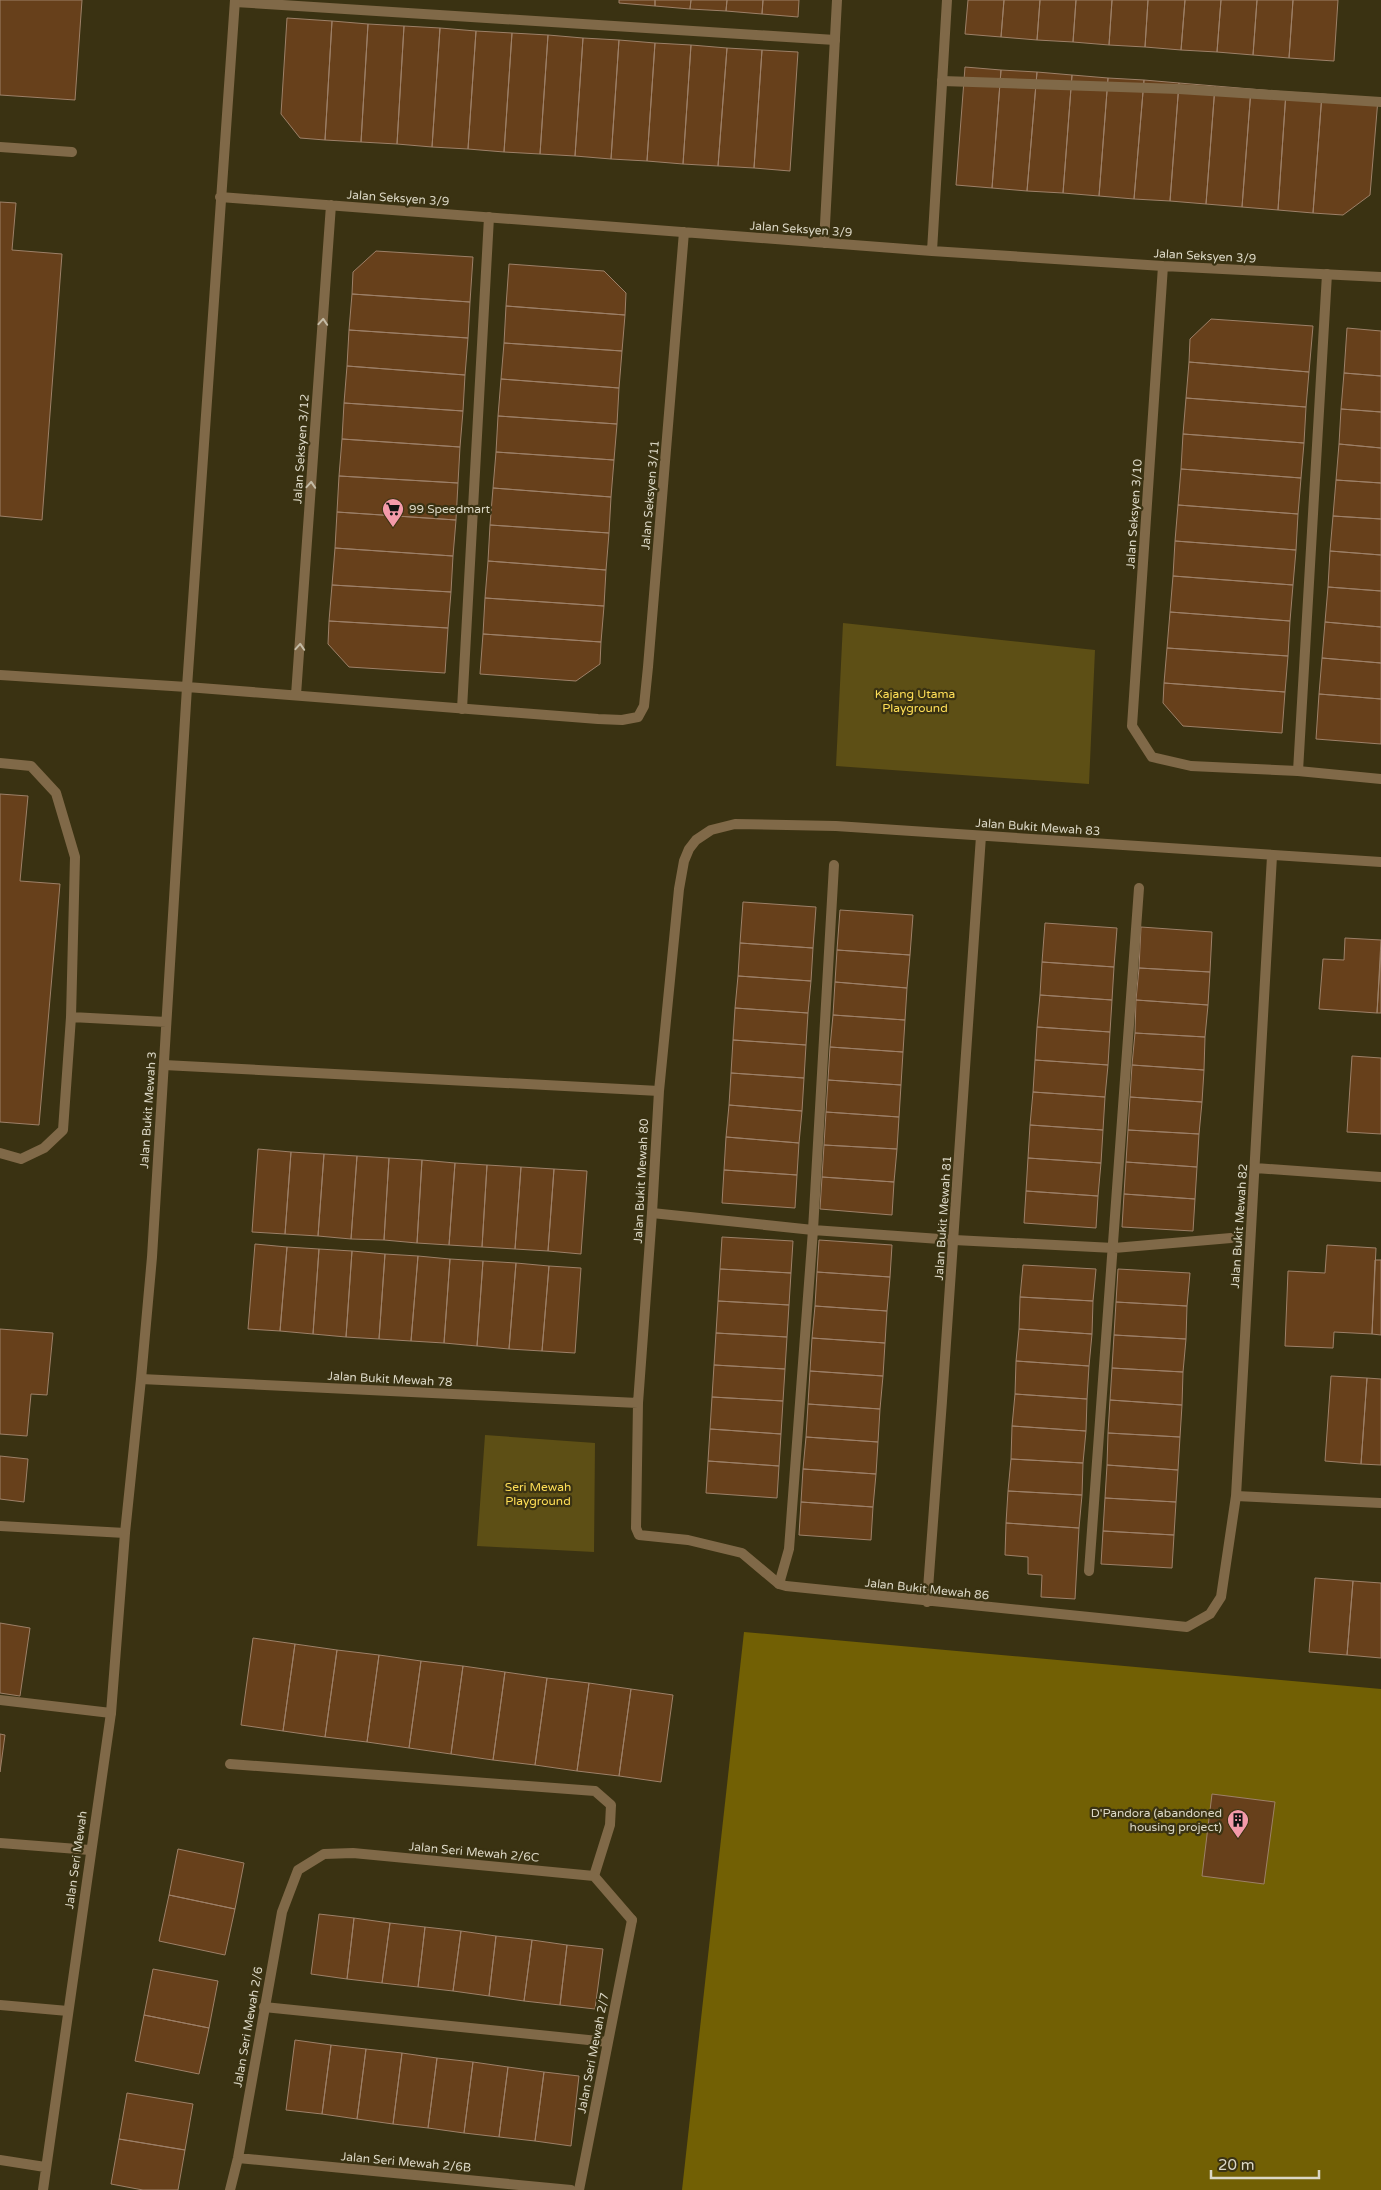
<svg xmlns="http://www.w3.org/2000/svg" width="1381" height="2190" viewBox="0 0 1381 2190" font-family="'Varela Round',sans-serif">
<rect width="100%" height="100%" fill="#3a3212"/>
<path fill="#5d4f15" d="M843,623L1095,650L1089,784L836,766Z
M485,1435L595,1443L594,1552L477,1546Z"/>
<path fill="#726004" d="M744,1632L1381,1689V2190H682Z"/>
<path fill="#67401b" stroke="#9d8068" d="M0,0H82L75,100L0,95Z
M619,0H655V6L619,3Z
M655,0H691L690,9L655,6Z
M691,0H727L726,11L690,9Z
M727,0H763L762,14L726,11Z
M763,0H799L798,17L762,14Z
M968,0H1004L1001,37L965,34Z
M1004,0H1040L1037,40L1001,37Z
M1040,0H1076L1073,42L1037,40Z
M1076,0H1112L1109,45L1073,42Z
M1112,0H1148L1145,47L1109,45Z
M1148,0H1185L1181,50L1145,47Z
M1185,0H1221L1217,52L1181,50Z
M1221,0H1257L1253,55L1217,52Z
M1257,0H1293L1289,58L1253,55Z
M1293,0H1338L1334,61L1289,58Z
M287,18L332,21L325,140L300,138L281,114Z
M332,21L368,24L361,142L325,140Z
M368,24L404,26L397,144L361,142Z
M404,26L440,28L432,147L397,144Z
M440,28L476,31L468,149L432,147Z
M476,31L512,33L504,152L468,149Z
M512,33L548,35L540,154L504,152Z
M548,35L583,38L575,156L540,154Z
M583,38L619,40L611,159L575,156Z
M619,40L655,43L647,161L611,159Z
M655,43L691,45L683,164L647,161Z
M691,45L727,48L718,166L683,164Z
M727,48L762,50L754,168L718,166Z
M762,50L798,52L790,171L754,168Z
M965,67L1001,70L992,188L956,185Z
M1001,70L1037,72L1027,191L992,188Z
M1037,72L1072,75L1063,193L1027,191Z
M1072,75L1108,78L1099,196L1063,193Z
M1108,78L1144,80L1134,199L1099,196Z
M1144,80L1179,83L1170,201L1134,199Z
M1179,83L1215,86L1206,204L1170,201Z
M1215,86L1251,89L1242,207L1206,204Z
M1251,89L1286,92L1278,210L1242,207Z
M1286,92L1322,94L1313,213L1278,210Z
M1322,94L1378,99L1370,195L1343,215L1313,213Z
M0,202L16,203L12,250L62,254L42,520L0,516Z
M376,251L473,257L470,302L352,294L353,272Z
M509,264L604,271L626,293L625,315L506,306Z
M352,294L470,302L468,338L349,330Z
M506,306L625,315L622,351L504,343Z
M1211,319L1313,326L1309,372L1189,362L1190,339Z
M1347,328L1381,331V376L1344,373Z
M349,330L468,338L465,375L347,366Z
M504,343L622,351L619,388L501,379Z
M1189,362L1309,372L1306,407L1186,398Z
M347,366L465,375L463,411L344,403Z
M1344,373L1381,376V412L1341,409Z
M501,379L619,388L617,424L498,416Z
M1186,398L1306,407L1304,443L1183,434Z
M344,403L463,411L460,447L342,439Z
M1341,409L1381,412V448L1339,444Z
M498,416L617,424L614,460L496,452Z
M1183,434L1304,443L1301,478L1181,469Z
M342,439L460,447L458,483L339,476Z
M1339,444L1381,448V483L1336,480Z
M496,452L614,460L611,497L493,488Z
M1181,469L1301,478L1298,514L1178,505Z
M339,476L458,483L456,520L337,512Z
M1336,480L1381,483V519L1333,516Z
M493,488L611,497L609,533L490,525Z
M1178,505L1298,514L1296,550L1175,541Z
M337,512L456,520L453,556L335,548Z
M1333,516L1381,519V555L1330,551Z
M490,525L609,533L606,570L488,561Z
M1175,541L1296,550L1293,585L1173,576Z
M335,548L453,556L451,592L332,585Z
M1330,551L1381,555V591L1328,587Z
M488,561L606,570L604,606L485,598Z
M1173,576L1293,585L1290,621L1170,612Z
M332,585L451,592L448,628L329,621Z
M1328,587L1381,591V627L1325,622Z
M485,598L604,606L601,642L483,634Z
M1170,612L1290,621L1288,656L1167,648Z
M329,621L448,628L445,673L349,667L328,644Z
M1325,622L1381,627V663L1322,658Z
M483,634L601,642L600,664L576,681L480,674Z
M1167,648L1288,656L1285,692L1164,683Z
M1322,658L1381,663V699L1319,694Z
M1164,683L1285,692L1282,733L1183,726L1163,703Z
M1319,694L1381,699V744L1316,739Z
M0,794L28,796L20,881L60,884L39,1125L0,1122Z
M743,902L816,907L813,948L740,943Z
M840,910L913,915L910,955L837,950Z
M1045,923L1117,928L1114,967L1042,962Z
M1141,927L1212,932L1210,972L1139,968Z
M1345,938L1381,940L1377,1013L1319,1009L1323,959L1344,960Z
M740,943L813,948L811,981L738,976Z
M837,950L910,955L907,988L835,982Z
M1381,951V1013H1377Z
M1042,962L1114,967L1112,1000L1040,995Z
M1139,968L1210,972L1208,1005L1136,1000Z
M738,976L811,981L808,1013L735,1008Z
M835,982L907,988L905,1020L833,1015Z
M1040,995L1112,1000L1110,1032L1037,1027Z
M1136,1000L1208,1005L1205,1037L1135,1033Z
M735,1008L808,1013L806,1045L733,1040Z
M833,1015L905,1020L903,1052L830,1047Z
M1037,1027L1110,1032L1108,1065L1035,1060Z
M1135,1033L1205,1037L1204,1070L1132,1065Z
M733,1040L806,1045L804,1078L731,1073Z
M830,1047L903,1052L901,1085L828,1080Z
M1352,1056L1381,1058V1134L1347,1132Z
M1035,1060L1108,1065L1105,1097L1033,1092Z
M1132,1065L1204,1070L1202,1102L1130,1097Z
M731,1073L804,1078L802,1111L729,1105Z
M828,1080L901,1085L899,1117L826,1112Z
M1033,1092L1105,1097L1103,1130L1030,1125Z
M1130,1097L1202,1102L1199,1134L1128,1130Z
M729,1105L802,1111L799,1143L726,1137Z
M826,1112L899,1117L897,1149L824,1145Z
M1030,1125L1103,1130L1101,1163L1028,1158Z
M1128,1130L1199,1134L1197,1167L1126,1162Z
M726,1137L799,1143L797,1175L724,1170Z
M824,1145L897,1149L894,1182L822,1177Z
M258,1149L291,1152L285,1234L252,1232Z
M291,1152L324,1154L318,1236L285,1234Z
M324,1154L357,1156L351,1239L318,1236Z
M357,1156L389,1158L384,1240L351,1239Z
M389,1158L422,1160L417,1243L384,1240Z
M1028,1158L1101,1163L1098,1196L1026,1191Z
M422,1160L455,1163L449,1245L417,1243Z
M1126,1162L1197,1167L1195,1199L1124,1194Z
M455,1163L487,1165L482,1247L449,1245Z
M487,1165L521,1167L515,1249L482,1247Z
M521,1167L554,1169L548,1251L515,1249Z
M554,1169L587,1171L581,1254L548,1251Z
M724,1170L797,1175L795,1208L722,1203Z
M822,1177L894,1182L892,1215L820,1209Z
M1026,1191L1098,1196L1096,1228L1024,1223Z
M1124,1194L1195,1199L1193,1231L1122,1227Z
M722,1237L793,1241L791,1273L720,1269Z
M819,1240L892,1245L890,1277L817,1272Z
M255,1244L287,1247L280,1331L248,1329Z
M1327,1245L1376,1248L1372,1334L1334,1332L1333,1348L1285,1346L1288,1271L1325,1273Z
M287,1247L319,1249L313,1334L280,1331Z
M319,1249L352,1251L346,1337L313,1334Z
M352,1251L385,1254L379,1339L346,1337Z
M385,1254L418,1256L411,1341L379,1339Z
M418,1256L450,1259L444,1343L411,1341Z
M450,1259L483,1261L477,1346L444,1343Z
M1375,1260H1381V1335L1372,1334Z
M483,1261L516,1263L509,1349L477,1346Z
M516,1263L549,1266L542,1351L509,1349Z
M1023,1265L1096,1269L1093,1301L1020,1297Z
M549,1266L581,1268L575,1353L542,1351Z
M720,1269L791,1273L789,1305L718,1301Z
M1118,1269L1190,1273L1187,1306L1116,1302Z
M817,1272L890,1277L887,1311L815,1306Z
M1020,1297L1093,1301L1092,1334L1019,1329Z
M718,1301L789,1305L787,1337L716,1333Z
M1116,1302L1187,1306L1186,1339L1114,1335Z
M815,1306L887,1311L885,1343L812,1338Z
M0,1329L53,1333L47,1395L31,1394L27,1436L0,1434Z
M1019,1329L1092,1334L1089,1366L1016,1361Z
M716,1333L787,1337L785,1369L714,1365Z
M1114,1335L1186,1339L1183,1372L1112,1368Z
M812,1338L885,1343L883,1376L810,1371Z
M1016,1361L1089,1366L1087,1399L1015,1394Z
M714,1365L785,1369L783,1401L712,1397Z
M1112,1368L1183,1372L1182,1405L1110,1400Z
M810,1371L883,1376L880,1409L808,1404Z
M1331,1376L1367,1378L1361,1464L1325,1461Z
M1367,1378L1381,1379V1465L1361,1464Z
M1015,1394L1087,1399L1086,1431L1012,1426Z
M712,1397L783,1401L781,1434L710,1429Z
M1110,1400L1182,1405L1180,1437L1108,1433Z
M808,1404L880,1409L878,1442L806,1437Z
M1012,1426L1086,1431L1083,1463L1011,1459Z
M710,1429L781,1434L779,1466L708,1461Z
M1108,1433L1180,1437L1178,1470L1107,1465Z
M806,1437L878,1442L876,1474L803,1469Z
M0,1456L28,1459L24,1502L0,1499Z
M1011,1459L1083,1463L1082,1495L1008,1491Z
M708,1461L779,1466L777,1498L706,1493Z
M1107,1465L1178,1470L1176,1502L1105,1498Z
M803,1469L876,1474L873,1507L801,1502Z
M1008,1491L1082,1495L1079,1528L1006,1523Z
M1105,1498L1176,1502L1174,1535L1103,1531Z
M801,1502L873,1507L871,1540L799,1535Z
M1006,1523L1079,1528L1075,1599L1041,1597L1042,1575L1028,1574V1557L1005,1555Z
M1103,1531L1174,1535L1172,1568L1101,1564Z
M1315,1578L1353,1581L1347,1655L1309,1652Z
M1353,1581L1381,1583V1658L1347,1655Z
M0,1623L30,1628L20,1696L0,1693Z
M253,1638L295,1644L283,1731L241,1725Z
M295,1644L337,1650L325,1737L283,1731Z
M337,1650L379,1655L367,1742L325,1737Z
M379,1655L421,1661L409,1748L367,1742Z
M421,1661L463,1666L451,1754L409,1748Z
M463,1666L505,1672L493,1760L451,1754Z
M505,1672L547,1678L535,1765L493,1760Z
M547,1678L589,1683L577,1771L535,1765Z
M589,1683L631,1689L619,1776L577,1771Z
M631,1689L673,1695L661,1782L619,1776Z
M0,1734L5,1735L0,1772Z
M1212,1794L1275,1802L1264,1884L1202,1876Z
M178,1849L244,1863L235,1909L169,1895Z
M169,1895L235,1909L225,1955L159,1941Z
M319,1914L354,1918L347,1979L311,1974Z
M354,1918L390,1923L382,1983L347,1979Z
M390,1923L425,1927L418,1987L382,1983Z
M425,1927L461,1931L453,1991L418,1987Z
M461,1931L496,1936L489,1996L453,1991Z
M496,1936L532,1940L524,2001L489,1996Z
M532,1940L567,1945L560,2005L524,2001Z
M567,1945L603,1949L595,2009L560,2005Z
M153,1969L218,1981L209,2028L144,2015Z
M144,2015L209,2028L199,2074L135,2061Z
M295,2040L331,2045L322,2114L286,2110Z
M331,2045L366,2049L357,2119L322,2114Z
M366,2049L402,2053L393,2124L357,2119Z
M402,2053L437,2058L428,2128L393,2124Z
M437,2058L473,2062L464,2133L428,2128Z
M473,2062L508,2067L499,2137L464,2133Z
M508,2067L544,2072L535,2141L499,2137Z
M544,2072L579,2076L571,2146L535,2141Z
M127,2093L193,2104L185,2150L119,2139Z
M119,2139L185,2150L178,2190H143L111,2184Z"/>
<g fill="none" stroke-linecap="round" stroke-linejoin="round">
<path stroke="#806948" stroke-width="10" d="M235,2L835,40
M942,81L1179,89L1381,102
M462,709L489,217
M1298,771L1327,274
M652,1213L813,1230L954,1240L1114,1248L1231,1238
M1089,1571L1139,888
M779,1584L789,1549L813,1230L834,865
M0,1700L111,1713
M230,1764L595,1791L611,1805L610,1825L594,1876
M0,2005L68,2011
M264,2007L608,2042
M579,2190L632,1920"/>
<path stroke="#806948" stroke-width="10" d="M0,147L72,152
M220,197L932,251L1163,266L1381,277
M824,243L837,0
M932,251L947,0
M1163,266L1132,726L1152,757L1191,766L1298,771L1381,779
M0,675L187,687L598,719L622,720L638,717L644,706L648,667L684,232
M296,695L331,205
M0,763L31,766L56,793L75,857L71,1017L63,1130L44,1148L21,1159L0,1153
M1272,856L1236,1496L1221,1597L1210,1614L1187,1627L786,1586L779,1584L742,1553L688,1540L639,1535L636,1528L638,1403L652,1213L659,1091L679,889L684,861L689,849L696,840L711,830L735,824L836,826L1381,862
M71,1017L166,1022
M164,1065L659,1091
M1255,1168L1381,1177
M141,1379L638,1403
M1236,1496L1381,1503
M0,1526L125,1533
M927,1602L942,1401L981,836
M0,1843L90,1850
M238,2158L571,2190
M0,2160L45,2167
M43,2190L111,1713L125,1533L141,1379L152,1257L187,687L235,0
M230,2190L238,2158L282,1912L298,1870L324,1854L353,1853L594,1876L632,1920"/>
</g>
<defs><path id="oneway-chevron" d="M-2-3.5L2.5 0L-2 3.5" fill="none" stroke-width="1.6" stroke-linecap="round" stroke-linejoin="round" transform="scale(1.25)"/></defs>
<g stroke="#c4bca6">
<use href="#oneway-chevron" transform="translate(323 322) rotate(-86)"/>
<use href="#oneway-chevron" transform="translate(311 485) rotate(-86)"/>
<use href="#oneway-chevron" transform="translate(300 647) rotate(-86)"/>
</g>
<defs>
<g id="supermarket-pin" transform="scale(1.125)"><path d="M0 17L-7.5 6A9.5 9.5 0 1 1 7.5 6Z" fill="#f39aaa" stroke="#3a3212"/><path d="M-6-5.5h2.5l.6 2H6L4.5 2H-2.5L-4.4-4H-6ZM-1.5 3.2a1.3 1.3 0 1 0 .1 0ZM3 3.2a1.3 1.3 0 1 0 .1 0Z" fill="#111"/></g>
<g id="building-pin" transform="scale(1.125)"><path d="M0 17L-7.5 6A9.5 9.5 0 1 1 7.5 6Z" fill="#f39aaa" stroke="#3a3212"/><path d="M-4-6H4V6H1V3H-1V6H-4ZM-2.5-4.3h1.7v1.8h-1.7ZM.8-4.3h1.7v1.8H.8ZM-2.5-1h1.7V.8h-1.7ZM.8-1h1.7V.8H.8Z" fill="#111"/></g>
</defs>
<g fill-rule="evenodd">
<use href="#supermarket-pin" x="393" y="509"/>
<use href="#building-pin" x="1238" y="1820"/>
</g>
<g text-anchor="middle" stroke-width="4.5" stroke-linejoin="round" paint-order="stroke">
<g font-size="12" fill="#dbd7c5" stroke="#3a3212">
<text transform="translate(398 198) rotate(4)" y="4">Jalan Seksyen 3/9</text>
<text transform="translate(801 229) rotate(4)" y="4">Jalan Seksyen 3/9</text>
<text transform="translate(1205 256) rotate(3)" y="4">Jalan Seksyen 3/9</text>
<text transform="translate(301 449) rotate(-86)" y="4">Jalan Seksyen 3/12</text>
<text transform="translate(650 495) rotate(-85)" y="4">Jalan Seksyen 3/11</text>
<text transform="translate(1134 514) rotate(-86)" y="4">Jalan Seksyen 3/10</text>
<text transform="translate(1038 827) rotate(4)" y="4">Jalan Bukit Mewah 83</text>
<text transform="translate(148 1110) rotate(-86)" y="4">Jalan Bukit Mewah 3</text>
<text transform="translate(641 1181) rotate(-87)" y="4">Jalan Bukit Mewah 80</text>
<text transform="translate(943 1218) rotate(-86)" y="4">Jalan Bukit Mewah 81</text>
<text transform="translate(1239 1226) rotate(-86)" y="4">Jalan Bukit Mewah 82</text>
<text transform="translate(390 1379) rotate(3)" y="4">Jalan Bukit Mewah 78</text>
<text transform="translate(927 1589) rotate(6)" y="4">Jalan Bukit Mewah 86</text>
<text transform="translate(474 1852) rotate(5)" y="4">Jalan Seri Mewah 2/6C</text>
<text transform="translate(76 1860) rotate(-82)" y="4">Jalan Seri Mewah</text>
<text transform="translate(248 2027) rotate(-80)" y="4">Jalan Seri Mewah 2/6</text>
<text transform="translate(593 2053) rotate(-79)" y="4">Jalan Seri Mewah 2/7</text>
<text transform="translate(406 2162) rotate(5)" y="4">Jalan Seri Mewah 2/6B</text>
</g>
<g font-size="12" fill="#dbd7c5" stroke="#3a3212" text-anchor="start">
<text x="409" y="513">99 Speedmart</text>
<text x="1222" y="1817" text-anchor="end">D'Pandora (abandoned<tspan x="1222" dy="14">housing project)</tspan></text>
</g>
<g font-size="12" fill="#ffdf57" stroke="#3a3212">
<text x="915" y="698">Kajang Utama<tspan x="915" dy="14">Playground</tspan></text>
<text x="538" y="1491">Seri Mewah<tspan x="538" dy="14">Playground</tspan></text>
</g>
</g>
<path d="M1211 2170v8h108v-8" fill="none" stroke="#dbd7c5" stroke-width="2.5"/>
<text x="1218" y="2170" font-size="15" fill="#dbd7c5" stroke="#3a3212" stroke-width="4" paint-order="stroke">20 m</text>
</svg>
